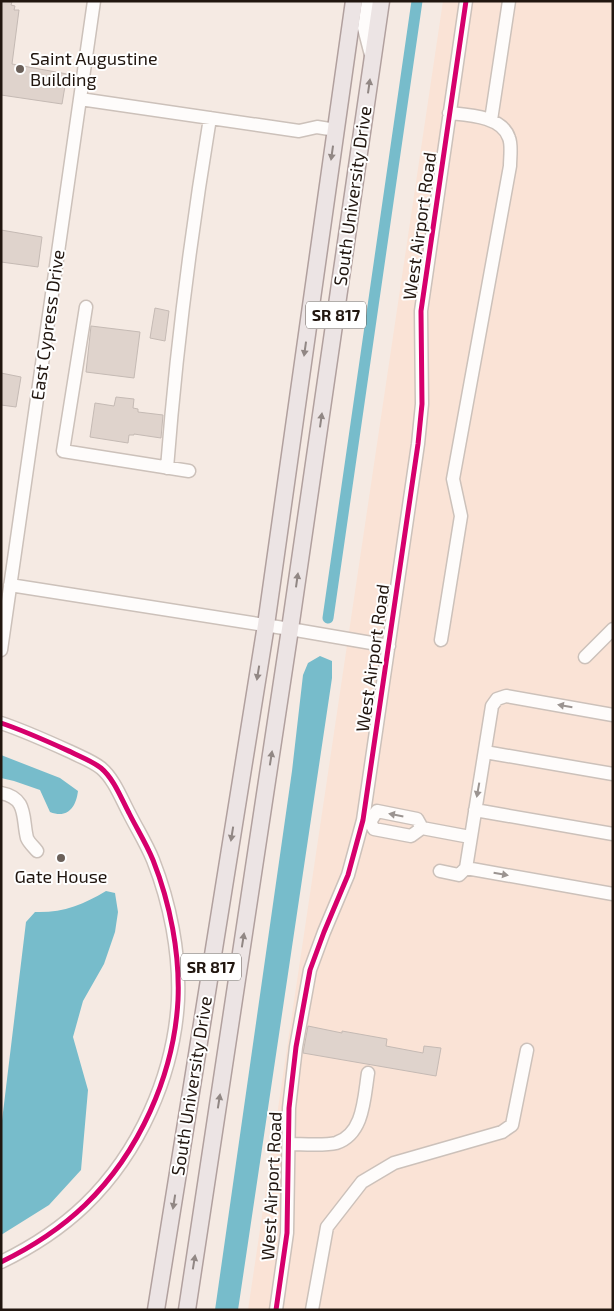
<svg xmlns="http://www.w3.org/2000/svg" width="614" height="1311" viewBox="0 0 614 1311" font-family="'Exo 2',sans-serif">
<rect width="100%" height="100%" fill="#f5eae3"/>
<path fill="#fae3d6" d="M443,1H613V1310H248Z"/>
<path fill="#77bccb" d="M320,656L332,661V678L238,1310H215L292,771L303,675L308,663Z
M1,755L60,778L78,791C76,807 68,819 50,812L40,790L14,781L1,778Z
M106,891L115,893L118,912L115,932L104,964L83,1001L73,1037L88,1090L81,1170L49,1205L1,1235V1129L26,922L35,912C62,913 83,905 106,891Z"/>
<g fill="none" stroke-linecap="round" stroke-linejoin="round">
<path stroke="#77bccb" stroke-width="11" d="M328,618L417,1"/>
</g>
<path fill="#dfd3cc" stroke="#c5bab4" d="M1,1L12,2L11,5L15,6L14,10H19L12,64L67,74L62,104L1,95Z
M1,230L42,237L38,267L1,262Z
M155,308L169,311L165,341L150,338Z
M91,326L140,332L134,378L86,372Z
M1,373L21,377L16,407L1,405Z
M116,397L134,399L133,408L138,409V412L163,415L161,438L134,434V435H129L128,443L90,437L95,403L114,406Z
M308,1026L342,1033V1031L387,1039L386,1046L423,1053L424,1046L441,1048L436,1076L303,1053Z"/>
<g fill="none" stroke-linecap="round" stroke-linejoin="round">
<g stroke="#ccc1ba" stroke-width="15">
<path id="minor" d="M368,1L364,28L371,55
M80,99L299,131L317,127L336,130
M491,120L509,1
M86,307L63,451L189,471
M167,468C176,351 191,233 210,118
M10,585L290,629L389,646
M441,640L461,516L453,479L510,166C510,157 512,145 509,138C502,116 468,115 449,113
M1,650L94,1
M585,657L613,629
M613,715L506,696L497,699L492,706L466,868L613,894
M1,723C25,731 49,742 71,752C81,757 92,761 101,768C114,779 121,798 129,813C137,829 146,843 153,860C170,903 180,953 178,1000C174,1075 139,1153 85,1205C60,1229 32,1247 1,1262
M485,752L613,774
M1,793C28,798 22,818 27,838C29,843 34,847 37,851
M475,810L613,834
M370,822L374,829L411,836L422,828L470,837
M370,822L377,811L417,819L422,828
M440,871L459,875L466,868
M289,1144C301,1144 325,1146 336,1143C364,1134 364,1098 368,1073
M276,1310L287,1233L289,1108L296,1047L310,970L324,932L348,875L363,820L418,444L422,404L421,311L466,1
M312,1310L327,1227L362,1182L394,1163L502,1132L512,1125L527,1050"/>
</g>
<g stroke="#b1a09e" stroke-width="19">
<path id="major" d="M156,1310L266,625L354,1
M187,1310L290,629L381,1"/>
</g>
<use href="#minor" stroke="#fefcfb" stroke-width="12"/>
<use href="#major" stroke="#ece4e4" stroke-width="16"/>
<g stroke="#fff" stroke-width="8">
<path id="cycleway" d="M1,723C25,731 49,742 71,752C81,757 92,761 101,768C114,779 121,798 129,813C137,829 146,843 153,860C170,903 180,953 178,1000C174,1075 139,1153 85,1205C60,1229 32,1247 1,1262
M276,1310L287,1233L289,1108L296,1047L310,970L324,932L348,875L363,820L418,444L422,404L421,311L466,1"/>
</g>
<use href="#cycleway" stroke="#d6006c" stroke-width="5"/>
</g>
<defs><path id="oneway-solid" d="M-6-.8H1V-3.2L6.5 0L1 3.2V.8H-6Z" transform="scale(1.25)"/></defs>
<g fill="#918784">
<use href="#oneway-solid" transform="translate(369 86) rotate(-82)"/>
<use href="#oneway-solid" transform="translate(332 153) rotate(98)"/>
<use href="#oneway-solid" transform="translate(305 349) rotate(98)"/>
<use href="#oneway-solid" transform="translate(321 420) rotate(-82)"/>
<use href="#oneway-solid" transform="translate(297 580) rotate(-82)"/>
<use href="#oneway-solid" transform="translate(258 673) rotate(99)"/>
<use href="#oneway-solid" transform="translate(271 758) rotate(-81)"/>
<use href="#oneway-solid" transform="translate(232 834) rotate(99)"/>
<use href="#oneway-solid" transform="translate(243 940) rotate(-81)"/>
<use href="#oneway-solid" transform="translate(219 1101) rotate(-81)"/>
<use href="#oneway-solid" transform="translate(174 1202) rotate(99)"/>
<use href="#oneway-solid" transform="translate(194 1262) rotate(-81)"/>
</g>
<g fill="#9b9491">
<use href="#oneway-solid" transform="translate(565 706) rotate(-170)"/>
<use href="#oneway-solid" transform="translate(478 790) rotate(100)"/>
<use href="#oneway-solid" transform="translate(396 815) rotate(-169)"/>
<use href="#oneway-solid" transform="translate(501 874) rotate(10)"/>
</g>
<g fill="#6b6059" stroke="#fff" stroke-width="2">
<circle cx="20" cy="69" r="5"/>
<circle cx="61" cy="858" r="5"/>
</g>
<g text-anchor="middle" stroke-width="4" stroke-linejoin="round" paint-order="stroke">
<g fill="#fff" stroke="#645c57" stroke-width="1">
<rect x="306" y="301.5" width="60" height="27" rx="4"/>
<rect x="181" y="953.5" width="60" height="27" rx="4"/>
</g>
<g font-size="16" font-weight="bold" fill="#21160f">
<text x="336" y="321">SR 817</text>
<text x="211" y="973">SR 817</text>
</g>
<g font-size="18" fill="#21160f" stroke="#fff" text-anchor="start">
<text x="30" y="65">Saint Augustine<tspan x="30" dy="21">Building</tspan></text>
<text x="61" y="883" text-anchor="middle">Gate House</text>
</g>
<g font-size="18" fill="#21160f" stroke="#fff">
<text transform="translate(353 196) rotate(-82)" y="6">South University Drive</text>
<text transform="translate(420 226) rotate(-82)" y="6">West Airport Road</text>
<text transform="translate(48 325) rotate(-82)" y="6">East Cypress Drive</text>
<text transform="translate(373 658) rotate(-82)" y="6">West Airport Road</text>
<text transform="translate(192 1086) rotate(-81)" y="6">South University Drive</text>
<text transform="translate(272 1186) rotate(-87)" y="6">West Airport Road</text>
</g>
</g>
<rect width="614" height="1311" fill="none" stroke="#21160f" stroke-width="5"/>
</svg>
